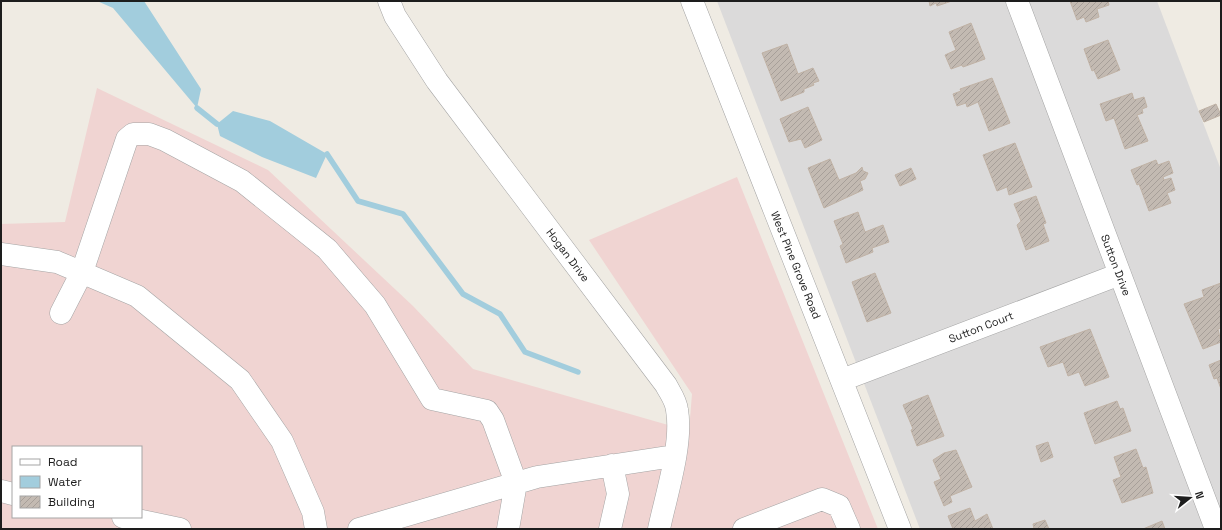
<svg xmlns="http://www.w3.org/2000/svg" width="1222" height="530" viewBox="0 0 1222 530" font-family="'Space Grotesk',sans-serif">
<defs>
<pattern id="building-hatch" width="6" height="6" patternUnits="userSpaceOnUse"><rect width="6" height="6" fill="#c3bab2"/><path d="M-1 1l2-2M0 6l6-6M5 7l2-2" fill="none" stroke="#a79f99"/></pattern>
</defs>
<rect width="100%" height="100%" fill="#efebe3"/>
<path fill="#dbdada" d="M717,1H1157L1221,170V529H920Z"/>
<path fill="#f0d4d2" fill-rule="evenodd" d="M97,88L268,170L413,306L473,369L689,431L692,394L589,240L737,177L878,529H1V224L65,222ZM13,447H141V517H13Z"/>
<path fill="#a2cddd" d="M97,1H144L201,89L197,108L113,8Z
M233,111L270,121L327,154L316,178L262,157L220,136L217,124Z"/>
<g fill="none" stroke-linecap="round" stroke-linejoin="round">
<path stroke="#a2cddd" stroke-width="5.5" d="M197,108L217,124
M327,154L358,201L403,214L463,294L500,314L525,352L578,372"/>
</g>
<path fill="url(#building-hatch)" stroke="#c0b2a5" d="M929,1H952L937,6L936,3L930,6Z
M1070,1H1108L1109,5L1097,9L1099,17L1086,22L1084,17L1077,20Z
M971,23L985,59L963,67L962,65L951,69L945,55L956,50L949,32Z
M1108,40L1120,70L1098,79L1094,70L1092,71L1084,49Z
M787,44L798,74L813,68L819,81L813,83L814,85L804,89V92L781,101L762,53Z
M992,78L1010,123L989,131L978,102L967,107L966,103L957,106L953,94L961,91L960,89Z
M1132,93L1134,100L1144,97L1147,107L1142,109L1143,113L1137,115L1148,141L1125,149L1114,118L1106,121L1100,104Z
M1216,104L1221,115L1204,122L1199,111Z
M808,107L822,140L805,148L801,139L789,142L780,119Z
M1015,143L1032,187L1009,195L1007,187L997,191L983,155Z
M830,159L839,180L856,173L862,167L863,171L868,173L865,179L860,181L863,190L824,208L808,168Z
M1156,160L1158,165L1169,161L1173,173L1163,177L1164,180L1171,178L1175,190L1167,193L1171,203L1149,211L1139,184L1137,185L1131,170Z
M911,168L916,179L900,186L895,175Z
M1036,196L1046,223L1043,224L1049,241L1026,250L1017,225L1021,221L1014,204Z
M858,212L865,232L883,225L889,242L872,248L873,252L846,263L840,246L843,244L834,221Z
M875,273L891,313L867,322L852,282Z
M1221,283V328L1218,329L1221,342L1203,349L1184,304L1204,297L1202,290Z
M1090,329L1109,377L1085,386L1079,372L1068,376L1063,362L1048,367L1040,347Z
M1221,360V389L1217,378L1214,379L1209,365Z
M928,395L944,436L917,446L911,430L913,429L903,405Z
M1117,401L1120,409L1123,408L1131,431L1095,444L1084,413Z
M1048,442L1053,457L1041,462L1036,446Z
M1136,449L1143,468L1146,467L1153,493L1122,503L1113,480L1121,477L1114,457Z
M956,450L972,487L950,496L952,502L944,506L934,482L941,479L933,460L944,453Z
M970,508L975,521L987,514L993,529H953L948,516Z
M1045,520L1049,529H1034L1033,524Z
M1162,521L1165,529H1143Z"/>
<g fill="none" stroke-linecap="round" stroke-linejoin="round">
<g stroke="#a4a4a4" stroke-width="23">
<path id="minor" d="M389,1L395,16L437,81L666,385C670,393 676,400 677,410C683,444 666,495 659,529
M692,1L900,529
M1017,1L1216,529
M1,254L57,262L137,296L240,380L282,441L313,512L316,529
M61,313L82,272L127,139L133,134H149L165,140L242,181L327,249L375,305L432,399L487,411L493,420L516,483L508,529
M842,380L1120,274
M1,491L13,494
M123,517L180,529
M359,529L537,477L674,456
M610,529L618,494L612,465
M744,529L822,499L839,506L849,529"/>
</g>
<use href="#minor" stroke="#fff" stroke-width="22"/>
</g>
<g text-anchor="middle" stroke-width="3" stroke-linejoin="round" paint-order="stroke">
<g font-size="11" fill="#1d1d1d" stroke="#fff">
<text transform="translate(568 255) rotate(53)" y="4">Hogan Drive</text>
<text transform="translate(796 265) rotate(68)" y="4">West Pine Grove Road</text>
<text transform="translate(1116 265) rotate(69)" y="4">Sutton Drive</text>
<text transform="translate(981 327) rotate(-21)" y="4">Sutton Court</text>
</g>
</g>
<rect width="1222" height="530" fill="none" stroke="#1d1d1d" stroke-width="4"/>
<rect x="12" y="446" width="130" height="72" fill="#ffffff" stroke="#a5a5a5"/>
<rect x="20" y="459" width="20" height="6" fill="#ffffff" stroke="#a5a5a5"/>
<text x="48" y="466" font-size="12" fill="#1d1d1d">Road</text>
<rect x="20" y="476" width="20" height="12" fill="#a2cddd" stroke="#a5a5a5"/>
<text x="48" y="486" font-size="12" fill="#1d1d1d">Water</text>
<rect x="20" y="496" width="20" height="12" fill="url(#building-hatch)" stroke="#a5a5a5"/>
<text x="48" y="506" font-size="12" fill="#1d1d1d">Building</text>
<g transform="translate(1190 498) rotate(73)" stroke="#ffffff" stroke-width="3" paint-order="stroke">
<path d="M0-3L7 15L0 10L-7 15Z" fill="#1d1d1d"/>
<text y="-6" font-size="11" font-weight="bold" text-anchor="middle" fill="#1d1d1d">N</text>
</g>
</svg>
